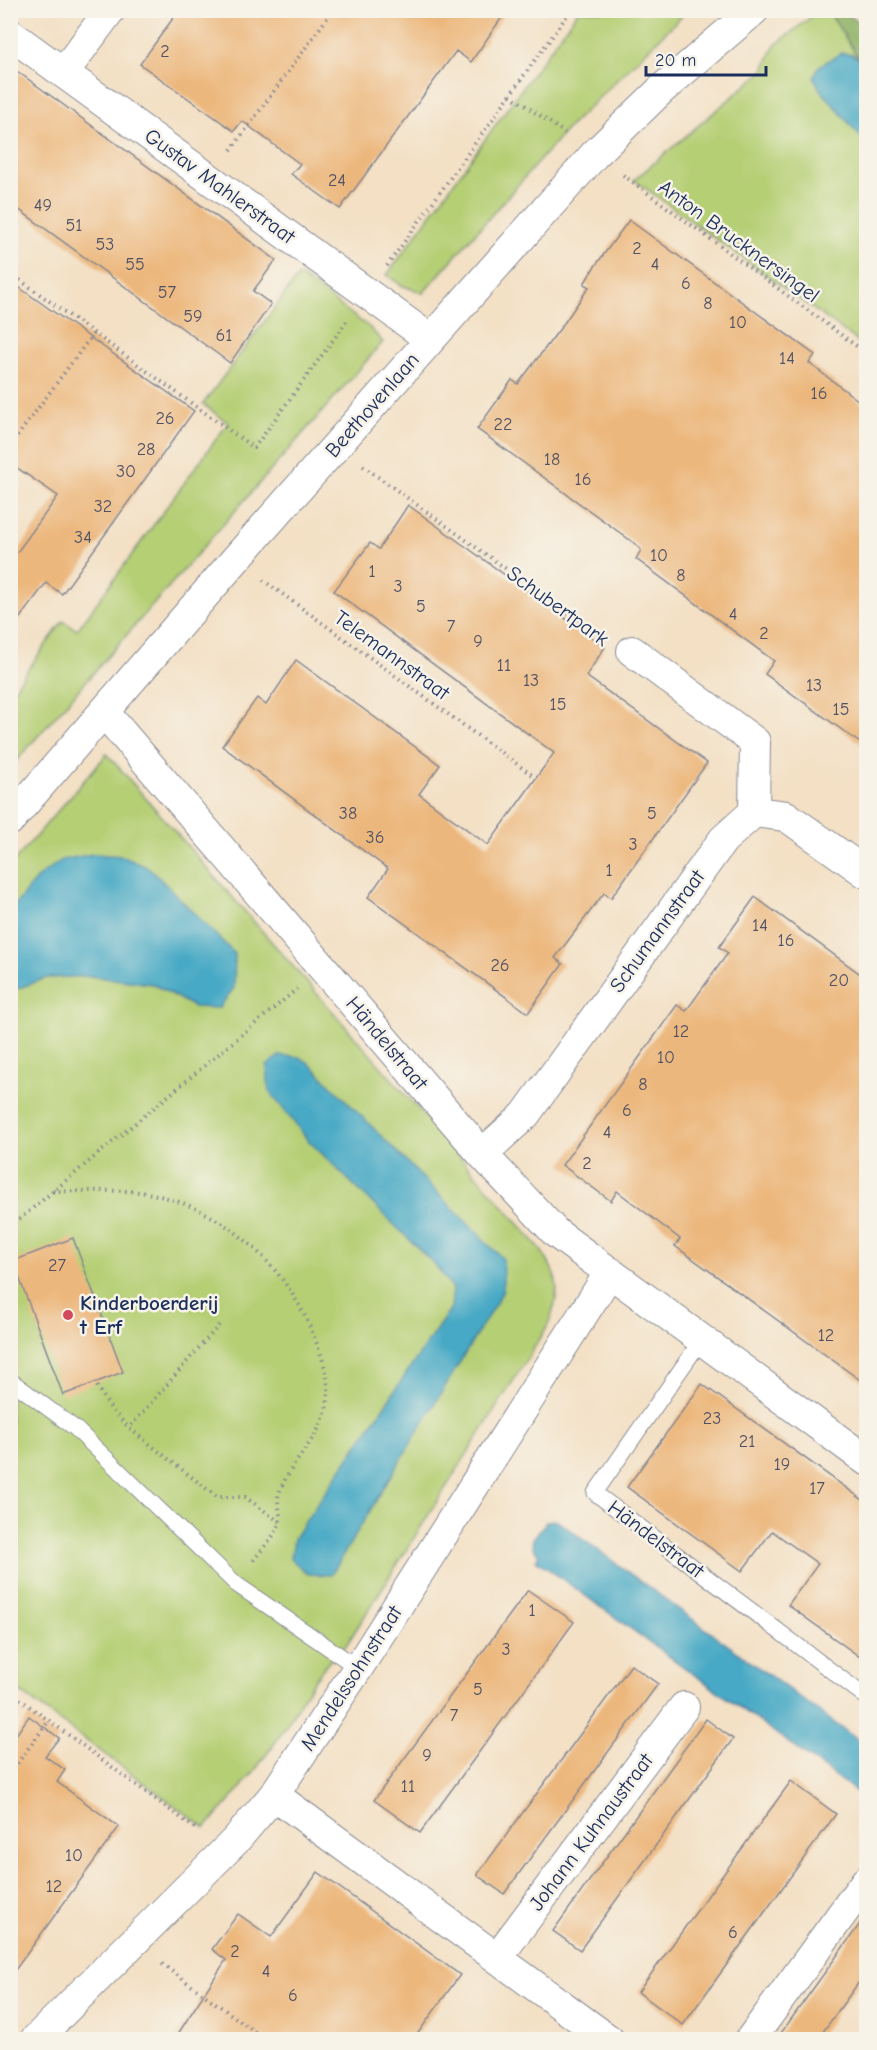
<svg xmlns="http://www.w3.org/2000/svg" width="877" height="2050" viewBox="0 0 877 2050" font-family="'Comic Neue',sans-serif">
<rect width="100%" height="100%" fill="#f7f3e8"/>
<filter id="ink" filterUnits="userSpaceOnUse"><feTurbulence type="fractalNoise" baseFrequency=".0167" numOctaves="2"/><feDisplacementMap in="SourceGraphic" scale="12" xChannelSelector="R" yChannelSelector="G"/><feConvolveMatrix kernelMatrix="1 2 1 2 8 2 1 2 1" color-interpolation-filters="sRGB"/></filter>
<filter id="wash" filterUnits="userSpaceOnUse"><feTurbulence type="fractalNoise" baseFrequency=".008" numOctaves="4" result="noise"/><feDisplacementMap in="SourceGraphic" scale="24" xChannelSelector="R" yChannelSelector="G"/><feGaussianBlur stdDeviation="1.35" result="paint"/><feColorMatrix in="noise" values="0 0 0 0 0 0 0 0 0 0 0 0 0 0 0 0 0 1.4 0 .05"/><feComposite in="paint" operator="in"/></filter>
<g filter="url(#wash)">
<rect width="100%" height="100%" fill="#f3e0c5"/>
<path fill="#b5cf75" stroke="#687f6a" stroke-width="1.5" d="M578,11H687L567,129L423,293L401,285L387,275Z
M819,11H828L859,58L851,53L820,89L866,143V347L634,180L764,70L774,46Z
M299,275L370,328L383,342L11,767V693L63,621L77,630L228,423L203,404Z
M107,754L538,1246C561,1278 562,1293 546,1329L345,1647C314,1670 297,1711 275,1743C254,1773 230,1802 205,1828L11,1685L10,991L46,978L91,976L153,984L194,1007L38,877L11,910V865Z"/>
<path fill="#90b266" stroke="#567062" stroke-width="1.5" d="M828,11H845L866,30V68Z"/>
<path fill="#46a9c5" stroke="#306c92" stroke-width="1.5" d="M841,53C854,53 859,58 866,68V143L820,89L814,78L818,67Z
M93,854L122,856L149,868L235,954L234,988L219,1008L194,1007L153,984L91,976L46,978L11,991V910L38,877L62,860Z
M279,1056L299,1057L308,1062L503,1259V1291L331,1575L308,1574L291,1559L294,1538L451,1308L453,1289L436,1266L308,1140L269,1091L267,1066Z
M552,1520L558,1521L866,1746L865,1798L536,1560L539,1555L533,1547L532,1540L546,1522Z"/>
<g id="blocks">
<path fill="#ecb77d" d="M179,10H507L471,62L456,51L340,209L291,174L300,164L242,121L234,131L140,64Z
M10,66L276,260L253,291L271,304L230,363L10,203Z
M629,220L815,355L809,363L867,407V748L765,674L774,661L636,559L641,550L634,543L477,429L512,380L518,384L562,326L589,287L584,284L593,269Z
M10,281L194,411L62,594L46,583L10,631V562L58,496L10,463Z
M408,505L605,647L586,676L707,763L611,898L604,893L555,958L563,964L528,1013L368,897L388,869L222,746L257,698L266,705L296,660L440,765L419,794L488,845L554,753L334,591L370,543L379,549Z
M755,897L867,979V1385L675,1246L680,1239L617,1191L611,1201L562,1165L677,1005L686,1011L728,953L719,947Z
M73,1238L123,1372L63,1395L13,1261Z
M702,1384L867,1503V1662L788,1605L818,1564L772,1531L742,1571L627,1487Z
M528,1590L574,1622L420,1833L374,1800Z
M631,1665L658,1684L504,1894L477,1875Z
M29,1716L59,1738L45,1756L65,1770L57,1782L119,1827L10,1977V1730L16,1735Z
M706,1719L733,1739L580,1950L553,1931Z
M791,1781L836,1814L683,2025L638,1992Z
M318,1872L460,1975L413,2040H174L226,1960L212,1949L238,1914L271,1937Z
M867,1914V1971L817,2040H776Z"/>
</g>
</g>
<g filter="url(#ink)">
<use href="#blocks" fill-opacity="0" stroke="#878892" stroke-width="1.5"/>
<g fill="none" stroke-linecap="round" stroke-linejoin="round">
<g stroke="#878892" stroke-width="17">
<path id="lane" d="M702,1339L595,1493L866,1697
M10,1380L76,1429L236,1584L358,1668"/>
</g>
<g stroke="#878892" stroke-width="32">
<path id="street" d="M10,34L430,339
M64,72L110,10
M632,651L755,742L754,812
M104,712L482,1154L556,1233L866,1460
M10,820L235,560L595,154L662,89L754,10
M482,1154L525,1115L723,840L754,812L786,816L866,873
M274,1795L609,2040
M497,1958L684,1707
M35,2040L235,1841L274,1795L358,1668L610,1272
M750,2040L866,1881"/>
</g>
<path stroke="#878892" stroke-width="4" stroke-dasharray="1.5 4.5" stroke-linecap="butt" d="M858,10L866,19
M510,95L565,133
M231,150L333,10
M623,175L866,353
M387,266L571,10
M10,273L254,448L347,321
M10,446L93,334
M363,466L601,637
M263,580L532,775
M53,1191C81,1192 111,1189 139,1192C215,1202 280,1258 310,1327C320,1351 332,1378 327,1405C321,1438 290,1462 279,1493C276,1501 281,1511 280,1520C279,1533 260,1551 253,1561
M10,1227L297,989
M219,1325L129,1428L217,1497H245L280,1522
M97,1386L111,1409L129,1428
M861,1617L866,1610
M10,1692L196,1829
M10,1773L48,1722
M162,1964L266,2040"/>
<use href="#lane" stroke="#fff" stroke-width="15"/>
<use href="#street" stroke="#fff" stroke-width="30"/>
</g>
</g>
<circle fill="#d1495b" stroke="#f7f3e8" stroke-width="2" cx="68" cy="1315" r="6"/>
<g text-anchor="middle" stroke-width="5" stroke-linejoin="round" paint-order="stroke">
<g font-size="18" fill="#4f5166">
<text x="165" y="57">2</text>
<text x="337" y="186">24</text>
<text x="43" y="211">49</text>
<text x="74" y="231">51</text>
<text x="105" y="250">53</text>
<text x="637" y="254">2</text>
<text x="135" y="270">55</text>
<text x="655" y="270">4</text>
<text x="686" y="289">6</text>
<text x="167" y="298">57</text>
<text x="708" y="309">8</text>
<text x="193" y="322">59</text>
<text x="738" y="328">10</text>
<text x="224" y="341">61</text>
<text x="787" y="364">14</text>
<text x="819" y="399">16</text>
<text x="165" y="424">26</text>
<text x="503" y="430">22</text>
<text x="146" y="455">28</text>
<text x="552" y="465">18</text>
<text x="126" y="477">30</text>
<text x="583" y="485">16</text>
<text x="103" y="512">32</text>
<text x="83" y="543">34</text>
<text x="659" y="561">10</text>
<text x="372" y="577">1</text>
<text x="681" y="581">8</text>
<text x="398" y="592">3</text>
<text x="421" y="612">5</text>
<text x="733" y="620">4</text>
<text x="451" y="632">7</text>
<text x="764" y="639">2</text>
<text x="478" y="647">9</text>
<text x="504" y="671">11</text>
<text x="531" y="686">13</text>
<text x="814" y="691">13</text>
<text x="558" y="710">15</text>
<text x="841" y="715">15</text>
<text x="348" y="819">38</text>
<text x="652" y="819">5</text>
<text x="375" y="843">36</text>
<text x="633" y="850">3</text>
<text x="609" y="876">1</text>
<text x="760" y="931">14</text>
<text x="786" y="946">16</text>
<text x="500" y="971">26</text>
<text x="839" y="986">20</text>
<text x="681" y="1037">12</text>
<text x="666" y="1063">10</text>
<text x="643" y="1090">8</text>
<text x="627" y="1116">6</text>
<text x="607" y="1138">4</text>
<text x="587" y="1169">2</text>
<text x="57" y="1271">27</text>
<text x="826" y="1341">12</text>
<text x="712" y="1424">23</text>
<text x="747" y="1447">21</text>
<text x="782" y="1470">19</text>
<text x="817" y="1494">17</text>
<text x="532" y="1616">1</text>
<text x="506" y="1655">3</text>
<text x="478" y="1695">5</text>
<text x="454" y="1721">7</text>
<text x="427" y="1761">9</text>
<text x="408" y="1792">11</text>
<text x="74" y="1861">10</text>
<text x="54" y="1892">12</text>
<text x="733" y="1938">6</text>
<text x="235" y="1957">2</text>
<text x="266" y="1977">4</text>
<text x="293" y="2001">6</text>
</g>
<g font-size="21" fill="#1b2f5e" stroke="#f7f3e8">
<text transform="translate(220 186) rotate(36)" y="7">Gustav Mahlerstraat</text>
<text transform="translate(739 241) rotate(36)" y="7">Anton Brucknersingel</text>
<text transform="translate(372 405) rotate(-49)" y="7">Beethovenlaan</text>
<text transform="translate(558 606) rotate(36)" y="7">Schubertpark</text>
<text transform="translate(392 655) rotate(36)" y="7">Telemannstraat</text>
<text transform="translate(657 931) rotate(-54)" y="7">Schumannstraat</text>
<text transform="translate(387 1043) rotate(50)" y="7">Händelstraat</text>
<text transform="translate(656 1539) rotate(37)" y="7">Händelstraat</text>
<text transform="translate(351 1678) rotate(-57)" y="7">Mendelssohnstraat</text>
<text transform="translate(591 1832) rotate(-53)" y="7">Johann Kuhnaustraat</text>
</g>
<g font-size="21" font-weight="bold" fill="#1b2f5e" stroke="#f7f3e8" text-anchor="start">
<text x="80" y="1310">Kinderboerderij<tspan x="80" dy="24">t Erf</tspan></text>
</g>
</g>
<rect width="877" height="2050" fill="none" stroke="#f7f3e8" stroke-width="36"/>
<path d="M646 66v9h120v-9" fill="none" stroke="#1b2f5e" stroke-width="3"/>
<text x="655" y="66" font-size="18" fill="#1b2f5e" stroke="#f7f3e8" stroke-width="4.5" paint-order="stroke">20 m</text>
</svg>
